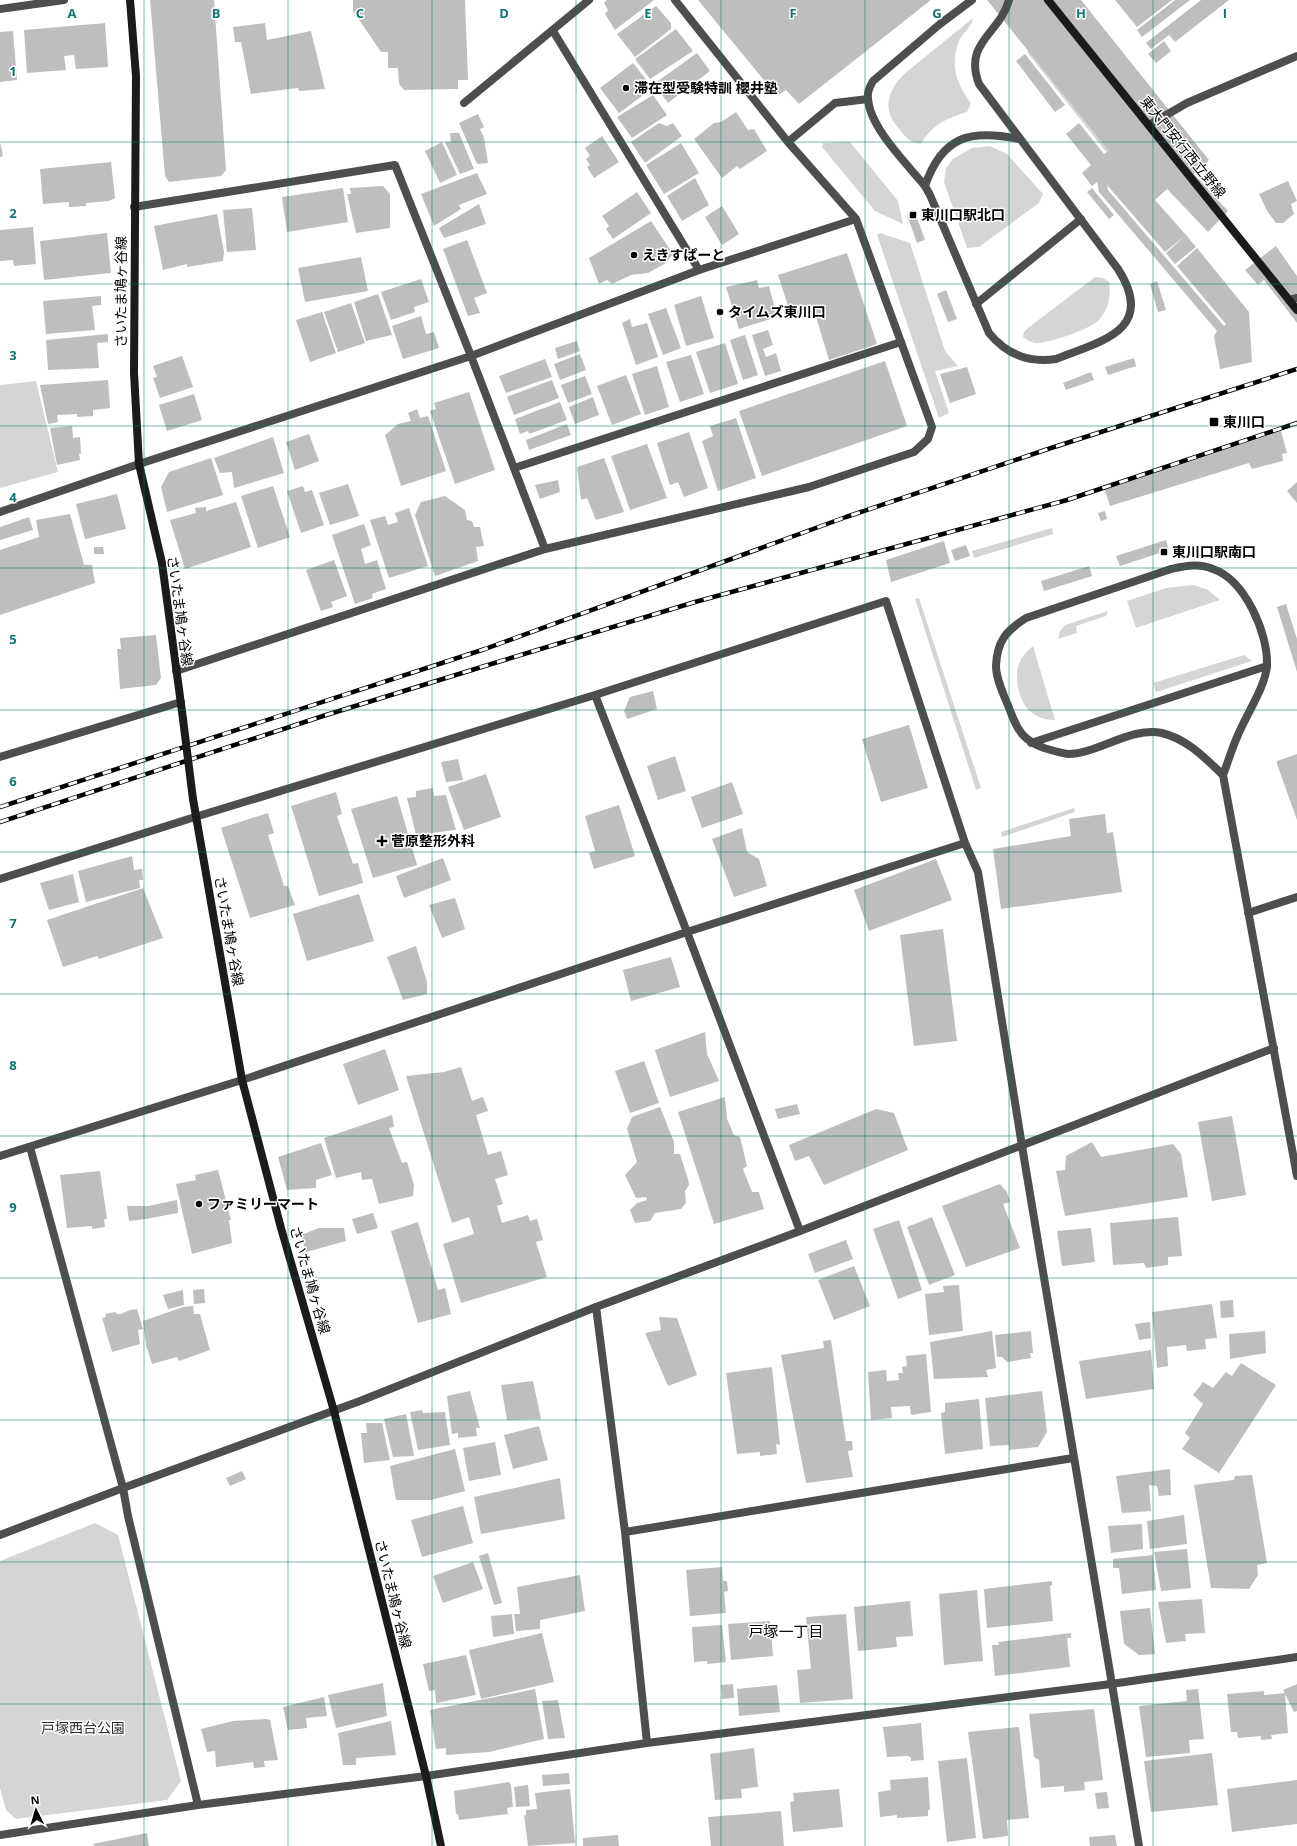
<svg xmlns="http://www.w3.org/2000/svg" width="1297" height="1846" viewBox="0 0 1297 1846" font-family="'Open Sans','Noto Sans JP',sans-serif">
<rect width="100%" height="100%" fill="#fff"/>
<path fill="#d5d5d5" d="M973,18C972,27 964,31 960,39C949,64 956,83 971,103L967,112C945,119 933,124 921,144C908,141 907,139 899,129C882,110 887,92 903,75Z
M1033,50L1134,171L1126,177L1027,52Z
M850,142L898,201L903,224L875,211L822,147L823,143Z
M990,146L1007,154L1043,194L1039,203L979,247L967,248L944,182L946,168L953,159L972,148Z
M880,233L910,243L945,351L958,366L935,371L949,413L939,418L877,235Z
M1095,277L1103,278L1109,282C1111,296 1109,308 1099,320C1091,329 1047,344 1035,343C1030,342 1027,340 1023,337L1024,332L1028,328Z
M36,381L58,472L0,488V385Z
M1052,528L1053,534L974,558L972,551Z
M1194,585L1208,590L1220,600L1136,628L1127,601L1166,588Z
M919,598L981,788L976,790L915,599Z
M1108,611L1106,616L1076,626L1077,633L1058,639L1060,631L1065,625Z
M1033,646L1055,720C1034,720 1022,708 1018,687C1017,679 1016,670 1019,663C1022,656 1027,651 1033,646Z
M1244,655L1252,661L1156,692L1153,683Z
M1074,808L1075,812L1002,837L1001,832Z
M95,1523L118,1535L181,1781L167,1800L16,1819L6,1810L0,1788V1561Z"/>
<path fill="#bebebe" d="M150,0H214L226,170L221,176L169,182L165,176Z
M353,0H465L468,80H458V89L404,90L399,84L398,68H388V52H381L353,11Z
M607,0H654L615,30L605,14L608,10L604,3Z
M698,0H931L799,104L786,90L777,96Z
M987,0H1081L1209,160L1194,174L1228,211L1208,232L1167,189L1155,200L1186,235L1165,252L1107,185L1108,190L1224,326L1226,324L1177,266L1197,248L1249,312L1252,362L1220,369L1214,336L1217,331L1099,192L1097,182L1092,186L1082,173L1091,165L1066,134L1079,123L1104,154L1109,151Z
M1115,0H1172L1137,27Z
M1175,0H1190L1142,37L1137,30Z
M1201,0H1229L1175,42L1169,35L1151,49L1146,43Z
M656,6L671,23V29L635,57L617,34Z
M105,23L108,67L76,69L74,55L64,56L66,70L27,73L24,30Z
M265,23L267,40L311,31L325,89L299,91L298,88L251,94L241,42H235L233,27Z
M676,29L693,51L650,79L635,59Z
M13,31L17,80L0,82V32Z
M1164,41L1171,51L1156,63L1148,54Z
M697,53L710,71L668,103L654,84Z
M1025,54L1065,105L1055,112L1016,61Z
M633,63L653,88L619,113L600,88Z
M653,95L667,115L632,138L617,117Z
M736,112L748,130L754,129L767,151L740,169L737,166L722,178L694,139L714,123L721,122Z
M478,114L484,127L480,129L484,138L488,163L477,164L459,123Z
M659,123L667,126L673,123L682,136L645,163L631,142Z
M450,133H459L474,169L460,174L445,142H451Z
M602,136L619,162L594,178L587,167L590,165L586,159L590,156L585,148Z
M0,142L3,156L0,157Z
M442,142L457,175L440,183L425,151Z
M681,143L699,173L664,194L646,165Z
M111,162L115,198L109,201L86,203V206L69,207V202L43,204L40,169Z
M477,173L487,194L459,205L461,209L434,226L421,194Z
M695,178L709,205L682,221L667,196Z
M1288,181L1297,201L1291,204L1294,214L1283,223H1276L1267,211L1259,194Z
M383,186L390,194V228L356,233L347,194H351L350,188Z
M343,188L348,222L287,232L282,197Z
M1092,188L1114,215L1109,219L1087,192Z
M637,192L651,213L613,239L606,229L609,226L602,216Z
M479,204L486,224L444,238L439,228Z
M722,206L739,234L722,245L705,217Z
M252,208L256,250L227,252L223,210Z
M915,212L925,240L917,243L907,215Z
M217,214L224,252L223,261L187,267V264L163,270L154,226Z
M651,221L673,254L666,263L648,273L631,275L612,284L607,280L599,284L589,258Z
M33,227L36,264L14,266L13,260L0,261V230Z
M107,233L111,273L44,280L40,241Z
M1186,235L1196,247L1175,264L1166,253Z
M467,240L487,293L474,298L480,313L468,316L443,249Z
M1276,246L1297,276V323L1264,280L1258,285L1245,270Z
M847,253L877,344L829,360L814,310L792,318L778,275Z
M361,257L368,291L305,302L298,268Z
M421,279L429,302L414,307L415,312L391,320L381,292Z
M757,280L759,288L769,286L777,317L739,329L726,287Z
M1157,281L1166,310L1158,312L1150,284Z
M946,290L957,319L948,322L937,294Z
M378,294L392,335L366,341L354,302Z
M101,296V305L92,306L95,330L46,334L43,301Z
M701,296L714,338L686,346L674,305Z
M351,303L365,343L338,352L324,312Z
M666,308L681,348L663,355L648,314Z
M322,312L336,353L310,362L296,320Z
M421,316L426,334L434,332L439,348L403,359L392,326Z
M630,319L632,327L647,323L658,357L636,365L622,323Z
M768,330L773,345L763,349L766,357L776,353L781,371L765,376L752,335Z
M108,334V342L97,343L99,368L48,370L46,340Z
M745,335L758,375L743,380L730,340Z
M577,341L580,351L558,359L555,348Z
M725,343L738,384L710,393L696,352Z
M580,354L586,370L560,380L554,364Z
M691,355L704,394L680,402L666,362Z
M182,356L193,387L160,398L153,378L157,377L153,366Z
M1134,358L1136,366L1108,375L1105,367Z
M545,359L552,377L506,393L499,376Z
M885,361L907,426L762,476L739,411Z
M657,366L669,407L645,415L632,374Z
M967,367L976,394L950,403L940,374Z
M1091,372L1094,380L1066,390L1063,383Z
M626,375L641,414L612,425L597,386Z
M585,376L592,394L568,403L561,385Z
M108,380L110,408L93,410V416L77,417V414L57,415L58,422L48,424L40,385Z
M552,380L559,398L514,415L507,397Z
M469,392L495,470L455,484L430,411L436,409L434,403Z
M194,394L202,420L167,431L159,405Z
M593,397L599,415L575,424L569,407Z
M560,402L567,420L529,434L528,431L520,434L515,419Z
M417,409L420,418L428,416L446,471L401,486L385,435L398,424L411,421L408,413Z
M736,418L756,478L718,491L702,441L713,436L710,426Z
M567,424L571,435L529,450L526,440Z
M72,426L73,438L80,437L81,454H79L80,460L57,465L50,428Z
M1281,431L1287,453L1282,454L1283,461L1252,469L1249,463L1110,506L1105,490Z
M689,432L708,488L684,497L678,482L670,485L657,443Z
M309,434L319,461L295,470L286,442Z
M273,437L284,473L234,488L232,472L220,473L214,458Z
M647,444L667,498L630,510L611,456Z
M211,458L223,495L167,512L161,487L169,472Z
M604,458L624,512L596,520L587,498L581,500L577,467Z
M558,480L560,492L540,499L535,485Z
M1297,482V503L1287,491Z
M348,484L359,516L330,525L319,493Z
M273,486L290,537L258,548L241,496Z
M303,486L305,492L312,490L324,525L301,533L287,491Z
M117,494L126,529L85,539L76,504Z
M445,496L465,510L467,520L472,521L474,527H480L484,546L476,547L478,561L435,576L415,515L421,502Z
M236,502L251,547L185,569L170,520L196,513L195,508L206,507V511Z
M409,508L428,566L389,578L370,520L385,516L388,525L398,522L395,513Z
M1105,511L1107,519L1101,521L1098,513Z
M70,514L84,565H92L95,583L0,615V550L39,537L36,520Z
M29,517L33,530L0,540V527Z
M364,524L371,545L361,549L365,564L377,560L386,589L372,594L373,598L355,604L332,535Z
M1166,540L1169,550L1120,566L1116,556Z
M944,541L950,563L891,582L886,560Z
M966,545L970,556L955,561L951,550Z
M94,547H103L104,554H94Z
M334,560L347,596L331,602L333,607L321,611L306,570Z
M1089,566L1092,576L1044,591L1041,581Z
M1286,604L1297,639V672L1277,607Z
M156,635L161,678L156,685L120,689L117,649H121L120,638Z
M653,691L657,709L627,719L624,711L630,697Z
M909,725L928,788L881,802L862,739Z
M1297,754V820L1277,764V761Z
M675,756L686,791L658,800L647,766Z
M458,759L463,780L446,782L441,762Z
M486,774L501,817L464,830L448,787Z
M732,782L743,814L702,828L691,797Z
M433,788L434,796L446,795L456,830L416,835L407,798L416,797V791Z
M336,792L342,814L337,816L353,864L358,863L363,883L319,896L291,806Z
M397,796L417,865L373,878L351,809Z
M619,805L635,856L594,869L589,853L595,851L585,816Z
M268,813L274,833L268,835L284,886H288L295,905L250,918L221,828Z
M1105,814L1107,833L1113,832L1122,892L1001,909L993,849L1071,836L1069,819Z
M742,828L747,852L759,859L767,886L734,897L712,839Z
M132,856L134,870L142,869L143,880H139L140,888L86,902L78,871Z
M443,858L451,880L404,898L396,876Z
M936,859L952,900L869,931L854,890Z
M73,874L79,902L49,910L40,883Z
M143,888L163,938L99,959L97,956L63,967L47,920Z
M359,894L374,941L307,961L293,914Z
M455,898L465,929L442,938L429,905Z
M943,929L957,1041L914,1046L900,935Z
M416,946L427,982V994L403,1000L387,957Z
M671,957L680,987L631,1001L623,970Z
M705,1032L707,1054L719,1081L670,1097L655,1050Z
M385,1049L399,1090L358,1105L343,1064Z
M644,1061L659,1103L630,1113L615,1071Z
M461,1067L472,1101L483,1097L488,1111L476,1115L488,1155L501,1151L508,1175L495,1179L503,1204L497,1206L502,1223L528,1215L530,1221L537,1219L543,1240L536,1242L547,1277L461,1303L443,1244L474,1234L469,1217L452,1223L406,1076L444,1072Z
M725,1097L727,1119L734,1135L740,1137L747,1166L743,1169L752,1192H759L764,1209L714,1224L678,1112Z
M797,1104L800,1114L778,1119L775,1109Z
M660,1107L674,1142V1154H680L688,1179L689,1185L685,1191L686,1203L681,1209L655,1213L650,1221L635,1223L630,1210L637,1203L647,1200L646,1197L636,1198L625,1175L637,1162L627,1129L632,1117Z
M876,1109L894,1113L908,1150L824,1185L809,1156L795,1161L789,1145Z
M392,1115L394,1127L389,1128L402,1163L407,1162L414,1185L413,1196L379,1204L372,1179L362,1180L361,1172L336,1178L324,1138Z
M1232,1116L1246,1195L1212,1201L1198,1122Z
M1092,1142L1101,1157L1173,1144L1181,1154L1188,1197L1065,1216L1056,1171L1065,1170L1066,1156Z
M321,1143L332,1175L316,1180V1188L287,1190L278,1157Z
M218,1170L231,1220H229L232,1243L192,1254L176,1184L196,1180L195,1175Z
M100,1171L107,1219H104L105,1227L92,1229V1226L67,1228L60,1175Z
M1000,1184L1007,1192L1010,1202L1003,1204L1020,1248L966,1267L942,1206Z
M177,1200L178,1213L146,1219L129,1221L127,1206H148Z
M373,1213L378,1228L357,1234L352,1219Z
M932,1217L955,1275L929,1285L907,1227Z
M1178,1217L1182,1256L1168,1257V1265L1146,1268L1144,1263L1113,1265L1110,1223Z
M899,1220L922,1290L898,1299L873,1229Z
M418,1222L438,1290L445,1288L451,1314L418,1323L391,1231Z
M319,1228H344L346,1241L306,1252L301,1235Z
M1091,1228L1095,1262L1062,1266L1057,1231Z
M846,1240L853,1259L815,1273L808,1254Z
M854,1266L870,1306L834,1320L818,1280Z
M959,1285L963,1331L929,1335L925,1294L944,1292L943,1286Z
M204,1289L205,1303L194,1304L193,1290Z
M183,1290L184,1305L168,1309L163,1295Z
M1233,1300L1234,1317L1221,1318L1220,1301Z
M1212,1304L1217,1338L1205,1339L1206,1349L1187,1351L1186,1345L1167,1347L1168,1366L1157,1368L1152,1312Z
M193,1306L194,1314H200L210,1350L179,1361L177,1357L152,1364L146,1345L143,1321L183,1307Z
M137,1309L143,1329L138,1330L140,1344L112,1352L102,1318L106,1317L105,1314L115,1312L117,1314H121L130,1310Z
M659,1317L677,1318L697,1375L668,1386L645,1333L661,1330Z
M1150,1322L1151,1338L1139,1340L1135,1324Z
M992,1331L996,1368L986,1370L988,1377L934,1379L930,1342Z
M1031,1331L1033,1353H1030L1031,1358L1007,1362L1002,1357H997L995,1335Z
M1265,1331L1266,1353L1230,1359L1229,1334Z
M831,1340L846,1441H852L853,1450L848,1451L853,1477L806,1483L781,1355L824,1348L823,1341Z
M1151,1350L1154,1389L1086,1399L1079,1361Z
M926,1354L931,1412L911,1415L910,1406L891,1407L892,1418L871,1420L868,1372L886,1370L887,1381L899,1380L898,1373H903L902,1367L907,1366L906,1356Z
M1241,1363L1276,1385L1219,1473L1182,1449L1190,1438L1185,1433L1203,1404L1193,1395L1203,1382L1213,1388L1226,1372L1232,1376Z
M772,1367L780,1445L776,1444L777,1454L760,1456V1452L737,1454L726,1373Z
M533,1381L541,1419L507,1420L501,1385Z
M470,1391L480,1428H476L477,1436L458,1438V1433L452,1434L447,1396Z
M1042,1391L1047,1432L1038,1447L1009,1450V1445L990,1446L985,1398Z
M979,1399L983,1449L945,1454L941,1413L945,1412V1403Z
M422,1410L423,1413L445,1412L450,1445L418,1450L410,1412Z
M406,1414L414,1456L393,1457L384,1419Z
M366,1423H382L390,1460L364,1463L361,1433H367Z
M539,1426L548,1460L513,1469L504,1435Z
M495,1442L501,1475L469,1481L463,1448Z
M455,1449L465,1491L431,1500H396L390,1466Z
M1170,1469L1171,1495L1159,1496L1157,1486L1149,1485L1151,1511L1122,1513L1116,1476Z
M242,1471L246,1479L230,1486L226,1478Z
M1252,1475L1267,1563L1257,1565L1258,1575L1249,1589L1211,1588L1194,1485L1234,1480L1235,1476Z
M560,1478L565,1519L481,1534L474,1497Z
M463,1506L473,1543L422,1557L411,1520Z
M1184,1515L1187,1544L1150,1549L1147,1521Z
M1142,1524L1143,1549L1111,1553L1108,1526Z
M1187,1549L1191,1588L1161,1591L1154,1552Z
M488,1553L502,1603L494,1605L479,1556Z
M1153,1555L1156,1590L1122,1594L1119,1568H1113V1559Z
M473,1562L483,1589L443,1603L433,1576Z
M722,1567L723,1581H727L728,1591L724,1592L726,1613L690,1616L686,1570Z
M580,1575L585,1611L540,1620V1629L516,1631L514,1614H520L517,1587Z
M1052,1581V1585L1050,1586L1053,1621L987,1628L984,1589Z
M977,1590L983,1661L944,1665L939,1594Z
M1202,1599L1205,1633L1185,1634L1186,1641L1166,1643L1158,1602Z
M910,1601L913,1636L896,1637L897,1647L858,1651L854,1607Z
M1150,1608L1155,1654L1139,1655L1124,1644L1120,1611Z
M512,1614L514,1634L493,1637L491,1616Z
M846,1614L853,1699L800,1703L797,1670L811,1669L806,1617Z
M770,1621L773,1656L731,1660L728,1624Z
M722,1625L726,1662L707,1664V1661L694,1662L692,1627Z
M542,1633L554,1682L481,1699L469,1650Z
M1071,1633V1638H1067L1070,1667L995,1676L992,1645H999L998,1642Z
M466,1655L476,1695L436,1703L435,1690L429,1691L423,1664Z
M383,1683L387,1716L336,1728L328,1695Z
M733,1684L734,1698L722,1699L721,1685Z
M1297,1684V1711L1294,1712L1283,1690Z
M777,1685L780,1712L739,1716L737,1689Z
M535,1689L544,1739L489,1752L446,1755V1748L436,1749L430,1710Z
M1198,1689L1204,1739L1189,1740L1190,1753L1146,1757L1139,1706L1187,1701L1186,1690Z
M1264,1691V1695L1285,1693L1288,1733L1271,1735L1272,1739L1261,1740V1736L1238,1738L1237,1732H1231L1227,1694Z
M324,1697L327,1716L306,1718L307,1728L288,1730L283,1707Z
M558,1700L565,1738L548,1739L542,1701Z
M1094,1709L1103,1780L1084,1782L1085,1790L1064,1792V1786L1041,1788L1039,1760L1034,1757L1029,1714Z
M266,1719L270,1720L278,1760L264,1761L265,1767L254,1768L253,1762L216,1767L215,1751L207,1752L201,1729L233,1721Z
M391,1721L396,1755L356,1758V1765H343L338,1733Z
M921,1723L924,1760L911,1761V1758L908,1756L887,1757L883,1727Z
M1019,1727L1029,1818L1007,1820L1008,1836L983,1839L968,1732Z
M754,1748L758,1787L741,1789L742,1798L715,1800L710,1754Z
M1212,1753L1218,1805L1151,1812L1144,1761Z
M967,1758L976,1838L947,1842L938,1761Z
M569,1773L570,1784L543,1786L542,1775Z
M928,1777L930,1810H928V1816L897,1818V1815L880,1817L878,1792L891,1790L890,1780Z
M1297,1780V1824L1232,1832L1227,1789Z
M509,1782L511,1785L513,1807L507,1808L508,1814L459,1820L458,1814H456L454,1791Z
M528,1785L530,1806L516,1807L514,1787Z
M570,1789L575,1843L528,1846L524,1815H526V1810L537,1809L535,1793Z
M839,1789L843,1827L793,1832L790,1802L794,1801L793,1793Z
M1107,1792L1109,1808L1097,1809L1095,1793Z
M781,1811L784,1846H711L708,1817Z
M147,1833L149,1846H94L93,1844Z
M618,1835L619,1846H583V1838Z
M1115,1835L1117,1846H1090L1089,1837Z"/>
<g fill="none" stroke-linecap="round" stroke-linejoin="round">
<path stroke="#4e4e4e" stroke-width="8" d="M553,31L699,270
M976,304L1081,219
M514,468L901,342"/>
<path stroke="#4e4e4e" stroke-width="8" d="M972,0L940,24L873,81C870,86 867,92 868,98C869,127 907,164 925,186L930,195L989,333C1006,354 1029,363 1056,359C1101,341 1157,330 1118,269L979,84C963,42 1000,34 1009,0
M0,9L64,0
M464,103L589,0
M1149,125L1187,103L1297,56
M788,142L835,103L868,99
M925,186C942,136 970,129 1019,139
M134,207L395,165L471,356L545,549
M0,512L139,464L471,356L699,270L856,219
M176,671L545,549L809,487L914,452L928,439L932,427L856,219L788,142L675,0
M595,695L687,932L800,1231
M1031,743L1267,666
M0,757L181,702
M0,879L195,817L595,695L886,601L965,843L978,872L1022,1146
M30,1147L123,1488L128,1516L198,1805
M0,1156L242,1080L687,932L965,843
M596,1307L625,1532L647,1743
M625,1532L1073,1458
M0,1835L198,1805L426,1776L647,1743L1111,1684L1297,1657"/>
<path stroke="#4e4e4e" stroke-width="8" d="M1289,300L1297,298
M1223,775C1205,758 1187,739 1162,733C1132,726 1097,754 1068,754C1060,753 1051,750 1044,748C1025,741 1018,732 1011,713C1006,699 996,681 996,666C997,641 1006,631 1026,618L1171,569C1186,566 1199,563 1213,569C1245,580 1268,633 1267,665C1266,686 1246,715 1238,735C1232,748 1228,762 1223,775L1297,1176
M1248,913L1297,897
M1022,1146L1139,1846
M0,1535L123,1488L360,1401L596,1307L800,1231L1274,1048"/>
<path stroke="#1b1b1b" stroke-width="8" d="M130,0L136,76L134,373L139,464L162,563L183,719
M1048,0L1297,310
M193,799L242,1080L281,1228L334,1411L426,1776L441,1846"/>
<g stroke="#000" stroke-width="4.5">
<path id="rail" d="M0,807L485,649L846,517L1048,449L1297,369
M0,822L323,716L488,665L695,602L1067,500L1297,423"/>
</g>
<use href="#rail" stroke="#fff" stroke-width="3" stroke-dasharray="9" stroke-linecap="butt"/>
<path stroke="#1b1b1b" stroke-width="8" d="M183,719L193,799"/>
</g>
<path fill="none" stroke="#0f766e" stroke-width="1" stroke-opacity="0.55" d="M144,0V1846M288,0V1846M432,0V1846M576,0V1846M721,0V1846M865,0V1846M1009,0V1846M1153,0V1846M0,142H1297M0,284H1297M0,426H1297M0,568H1297M0,710H1297M0,852H1297M0,994H1297M0,1136H1297M0,1278H1297M0,1420H1297M0,1562H1297M0,1704H1297"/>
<g fill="#000" stroke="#fff" stroke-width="1.5">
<circle cx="626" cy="88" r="4"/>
<rect x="909" y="211" width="8" height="8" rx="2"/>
<circle cx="634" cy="255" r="4"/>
<circle cx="720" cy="312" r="4"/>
<rect x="1209" y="417" width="10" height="10" rx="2"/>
<rect x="1160" y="548" width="8" height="8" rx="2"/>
<path d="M380 835h4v4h4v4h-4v4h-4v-4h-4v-4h4z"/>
<circle cx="199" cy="1204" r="4"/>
</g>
<g text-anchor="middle" stroke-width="3" stroke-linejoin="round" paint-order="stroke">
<g font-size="14" font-weight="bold" fill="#000" stroke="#fff" text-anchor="start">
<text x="634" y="93">滞在型受験特訓 櫻井塾</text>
<text x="921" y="220">東川口駅北口</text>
<text x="642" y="260">えきすぱーと</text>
<text x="728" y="317">タイムズ東川口</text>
<text x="1223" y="427">東川口</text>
<text x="1172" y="557">東川口駅南口</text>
<text x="391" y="846">菅原整形外科</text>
<text x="207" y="1209">ファミリーマート</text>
</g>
<g font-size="14" fill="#000" stroke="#fff">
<text transform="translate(1183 147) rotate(51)" y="5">東大門安行西立野線</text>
<text transform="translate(121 292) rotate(-90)" y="5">さいたま鳩ヶ谷線</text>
<text transform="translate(180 611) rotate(82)" y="5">さいたま鳩ヶ谷線</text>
<text transform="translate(229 931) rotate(80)" y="5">さいたま鳩ヶ谷線</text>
<text transform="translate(310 1280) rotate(74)" y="5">さいたま鳩ヶ谷線</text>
<text transform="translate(393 1594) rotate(76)" y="5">さいたま鳩ヶ谷線</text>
</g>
<g font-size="14" fill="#2c2c2c" stroke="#fff">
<text x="83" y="1733">戸塚西台公園</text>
</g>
<g font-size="15" fill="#000" stroke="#fff">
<text x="786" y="1637">戸塚一丁目</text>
</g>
</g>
<g font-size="13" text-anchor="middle" font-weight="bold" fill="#0f766e" stroke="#fff" stroke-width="3" stroke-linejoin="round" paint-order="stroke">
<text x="72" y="18">A</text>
<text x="216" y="18">B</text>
<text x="360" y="18">C</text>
<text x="504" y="18">D</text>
<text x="648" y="18">E</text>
<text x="793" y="18">F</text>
<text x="937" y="18">G</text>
<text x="1081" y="18">H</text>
<text x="1225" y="18">I</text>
<text x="13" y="76">1</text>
<text x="13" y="218">2</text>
<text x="13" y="360">3</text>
<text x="13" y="502">4</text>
<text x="13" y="644">5</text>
<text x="13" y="786">6</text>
<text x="13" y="928">7</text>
<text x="13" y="1070">8</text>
<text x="13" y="1212">9</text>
</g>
<g transform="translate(36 1810) rotate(355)" stroke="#ffffff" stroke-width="3" paint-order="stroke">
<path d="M0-3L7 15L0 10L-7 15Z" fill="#000000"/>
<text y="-6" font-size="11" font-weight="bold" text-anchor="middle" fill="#000000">N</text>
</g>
</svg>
